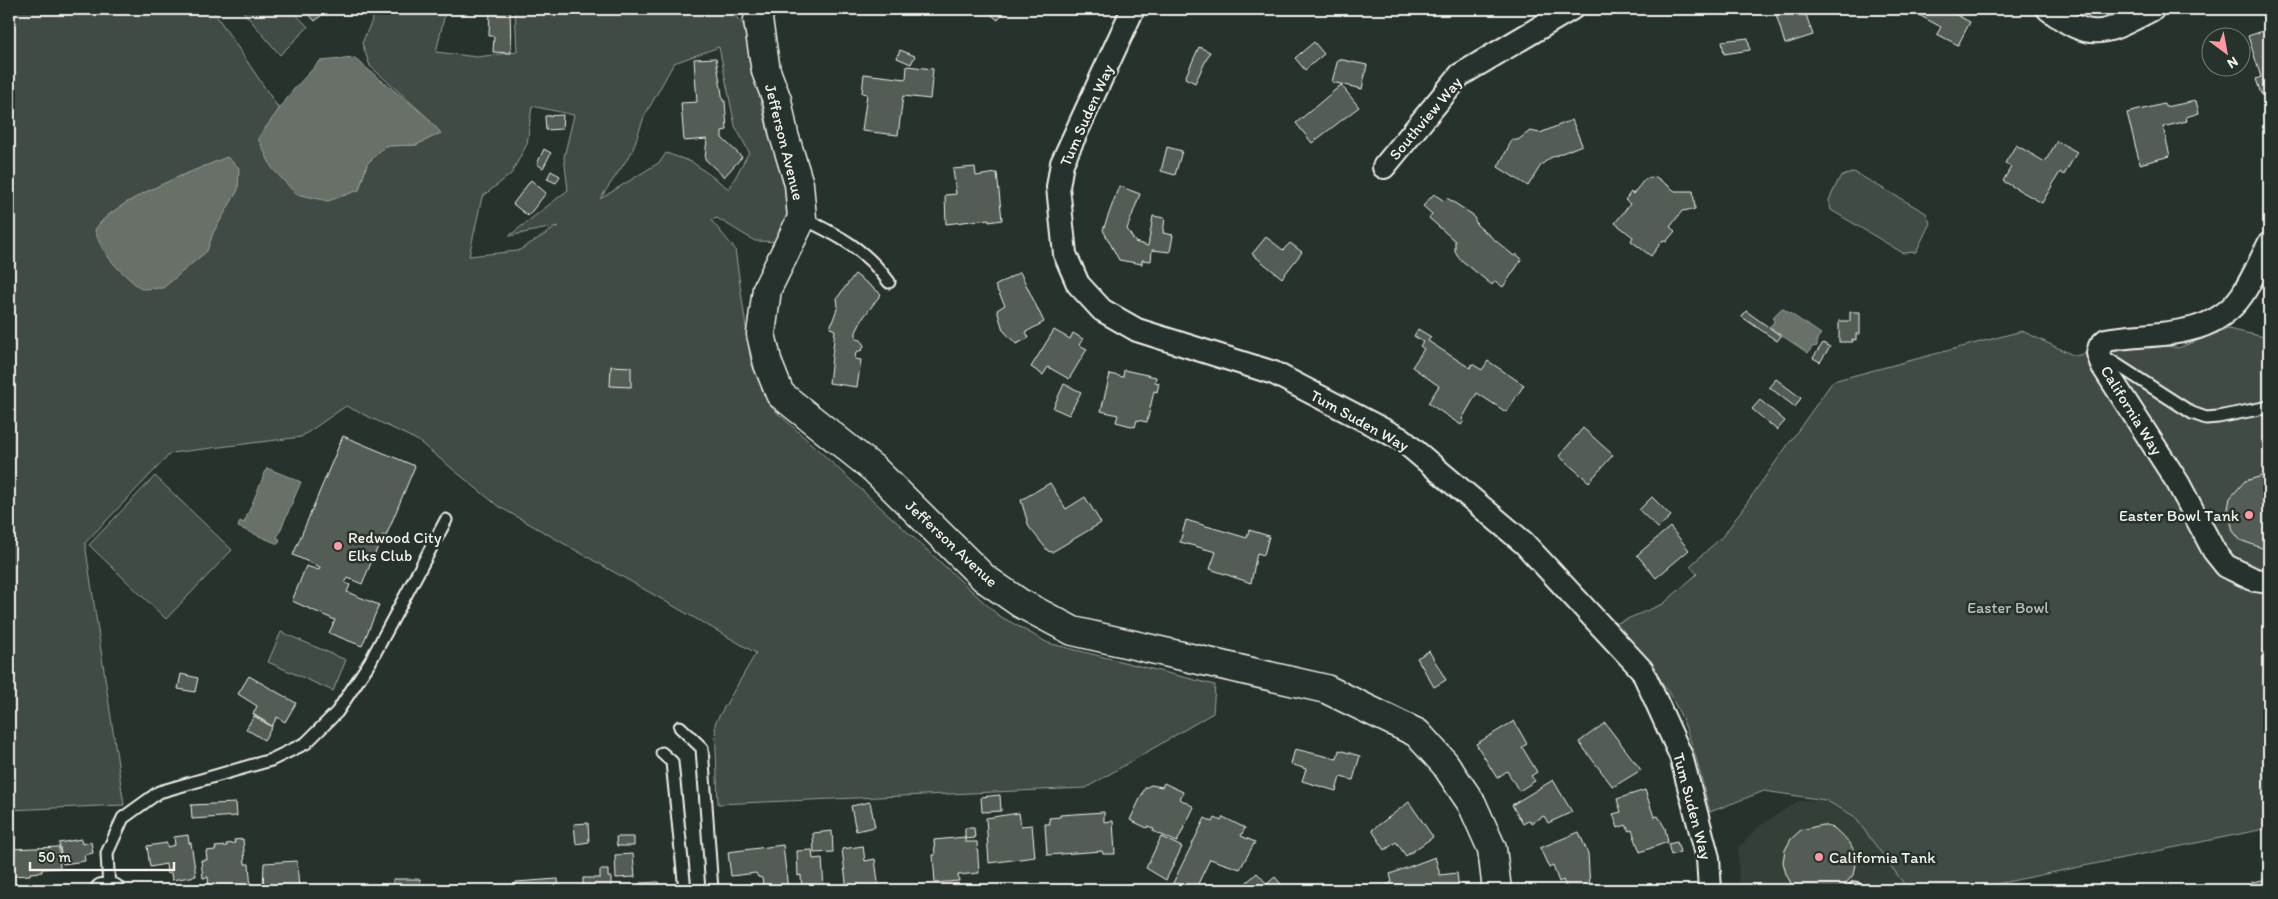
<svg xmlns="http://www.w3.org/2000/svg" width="2278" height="899" viewBox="0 0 2278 899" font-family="Itim,sans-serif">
<rect width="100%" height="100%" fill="#26332d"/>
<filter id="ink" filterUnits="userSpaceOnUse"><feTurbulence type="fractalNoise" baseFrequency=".02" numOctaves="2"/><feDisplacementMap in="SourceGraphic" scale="10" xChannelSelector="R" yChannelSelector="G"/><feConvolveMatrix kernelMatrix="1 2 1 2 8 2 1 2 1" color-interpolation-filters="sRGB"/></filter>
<g filter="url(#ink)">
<path fill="#333f39" d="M1825,800L1854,816L1907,888L1915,890H1739L1738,848L1758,827L1798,801Z"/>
<path fill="#414b45" stroke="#9a9e96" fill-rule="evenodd" d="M9,9H212L338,197L359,190L367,164L385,146L416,145L440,133L427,117L370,66L362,43L377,9H446L436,52L477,57L517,52L515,9H728L743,24L768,133L794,199L788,242L755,241L717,218L711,220L735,249L751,363L769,405L998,615L1048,643L1215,685L1213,713L1086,788L718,804L715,723L756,653L498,506L417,440L346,406L301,437L171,453L85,543L124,805L9,810ZM719,47L735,126L749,152L729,189L692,162L666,153L660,162L600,199L632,152L644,117L674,63ZM532,106L574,115L564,157L568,190L509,236L558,226L518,251L469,256L482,197L511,174L527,144Z
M241,9H291L308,27L280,55Z
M1854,172L1926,213L1930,223L1916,252L1903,253L1831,210L1829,200L1840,177Z
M2228,329L2269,338V828L1987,886L1907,888L1854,816L1825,800L1764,791L1710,812C1703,786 1697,757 1687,731C1673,692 1644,654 1615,624L1663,604L1697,574L1690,566L1724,535L1833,381L2022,331L2075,356L2133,341L2178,348Z
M155,476L232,550L166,619L89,545Z
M281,632L346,660L333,691L268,662Z"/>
<path fill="#676f68" stroke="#9fa39b" d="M355,58C383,84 416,104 441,133L416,145L385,146L367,164L359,190L328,201L296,194L272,168L258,138L294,89L320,61Z
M227,157L239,168L238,190L213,233L207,251L163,288L141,289C121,272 102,256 95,230C112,200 194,171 227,157Z
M1782,308L1821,334L1817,339V346L1812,347L1808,353L1769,327L1774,322L1773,317Z
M267,468L301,482L277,538L280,539L278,544L238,527L240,521L244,523Z"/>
<path fill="#525c55" stroke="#f4f1e8" d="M304,9H333L327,14L325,12L315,21Z
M490,9H510L511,53L493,52L494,36H489Z
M984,9H1006L998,20Z
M1794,9H1804L1813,35L1785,44L1776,14Z
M1914,9H1945L1970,22L1958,45L1937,34L1941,27L1917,14Z
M2269,29V92L2261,94L2256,79L2261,77L2248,36Z
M1748,38L1750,50L1724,54L1722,41Z
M1314,42L1324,54L1305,70L1295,58Z
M1199,47L1210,52L1195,83L1185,78Z
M900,50L915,56L911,64L897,58Z
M716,58L723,101H725L727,130L722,131V138L742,157L724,177L705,159L707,139L684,141L681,103L697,102L694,59Z
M1338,59L1367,65L1362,89L1332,82Z
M907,66L933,69L930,99L903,96L898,135L862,131L867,94L862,93L864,74L906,79Z
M1341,85L1359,107L1312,143L1296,123Z
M2196,101L2199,113L2186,117L2187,121L2163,127L2170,156L2140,164L2127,113L2164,104L2165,107Z
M563,115L562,129L546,130L545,116Z
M1572,120L1582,145L1550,158L1541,165L1528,186L1498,167L1512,140H1518L1530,131L1540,133Z
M2057,141L2077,152L2064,175L2060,172L2042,203L2003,181L2011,167L2005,163L2016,145L2045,162Z
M1167,147L1182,151L1175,175L1161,171Z
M544,149L551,153L543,168L537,164Z
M975,167L976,176L997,173L1002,220L989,222V219L946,224L945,195L956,194L953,169Z
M551,171L560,176L556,183L547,179Z
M1656,177L1675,191H1693L1695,209L1682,211L1670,227L1675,231L1666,242L1663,240L1651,256L1631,241L1633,237L1615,223L1630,204L1625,200L1631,192L1633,194L1645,179Z
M531,180L546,193L528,216L513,204Z
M1119,186L1140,194L1127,229L1135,242L1148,246L1153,216L1165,218L1163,233L1173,235L1170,252L1152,250L1151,261L1142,260V264L1119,260L1103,230Z
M1434,194L1444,201L1447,198L1473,215L1477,225L1514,256L1516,254L1522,259L1503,287L1495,281L1492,285L1460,259L1455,251V241L1429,218L1432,214L1423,206Z
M1266,237L1283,250L1290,243L1302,252L1282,278L1252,254Z
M1020,272L1044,322L1026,332L1029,338L1016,344L1003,330L997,310L1005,305L995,286Z
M855,274L881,294L863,318L856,332V339L861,340L864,346L862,350L856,352L855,359L861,360L857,387L829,383L835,330L830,328L838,306L837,298Z
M1746,311L1781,336L1777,341L1742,317Z
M1850,312H1860V334H1856V340L1852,339L1853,342H1839V321H1850Z
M1418,329L1431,337L1428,341L1470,368L1472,364L1482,370L1488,361L1524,385L1506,412L1477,393L1462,419L1464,421L1461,425L1428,403L1439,386L1412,367L1424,349L1420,346L1423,342L1414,336Z
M1054,330L1070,339L1073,333L1083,339L1079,345L1087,349L1069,379L1048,367L1043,375L1031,367Z
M1823,343L1830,347L1820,362L1813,358Z
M611,366L631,367V387L610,386Z
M1124,370L1156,377L1155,382L1159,383L1157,392L1154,391L1147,422L1137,420L1135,427L1116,422L1118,415L1101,411L1110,374L1123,377Z
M1776,379L1801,398L1795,407L1769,387Z
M1064,384L1081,392L1069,415L1053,408Z
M1760,400L1785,421L1777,430L1752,409Z
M1583,428L1613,455L1589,482L1559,456Z
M343,436L415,466L386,536L383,535L362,584L348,578L345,583L350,585L347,592L379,605L362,646L329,633L335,620L292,601L306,566L319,570L320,567L293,555Z
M2266,475L2269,476V548H2262L2240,540L2233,531L2228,509L2230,498L2245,481Z
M1050,483L1066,509L1085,497L1101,523L1052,552L1048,551L1029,527L1021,500Z
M1652,497L1671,516L1658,528L1639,510Z
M1186,520L1247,538L1249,530L1269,536L1264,555L1257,553L1251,583L1210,569L1216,552L1180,542Z
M1670,527L1689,550L1656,578L1637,555Z
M1429,651L1446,680L1434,687L1417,658Z
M181,674L198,678L195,692L178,689Z
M249,676L296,703L285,722L277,717L272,726L253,714L257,706L238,694Z
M254,716L272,727L264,740L246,729Z
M1514,721L1527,744L1522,747L1537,772L1531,776L1535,781L1519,791L1507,771L1497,778L1476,744Z
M1605,723L1641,770L1613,787L1579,742Z
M1295,749L1337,759L1339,750L1360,756L1353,780L1340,777L1336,791L1302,781L1306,769L1291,764Z
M1553,780L1572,812L1548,823L1544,816L1531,823L1530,820L1523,824L1512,805Z
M1164,783L1183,792L1180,799L1194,807L1177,842L1153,831L1154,829L1148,826L1147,828L1130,820L1145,788L1151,785L1162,787Z
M1645,790L1654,817L1658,816L1665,828L1668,842L1640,852L1632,830L1629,831L1626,825L1618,828L1613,814L1621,812L1617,799Z
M1000,795L1001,811L982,812L981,797Z
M870,802L875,827L856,831L851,806Z
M1409,802L1433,837L1406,856L1396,842L1385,850L1372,830Z
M236,803L237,816L192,819L191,805Z
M1104,812V822L1113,821L1115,854H1103L1102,851L1047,855L1045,824H1050L1049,818L1060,817V815Z
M1019,813L1021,826L1032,825L1035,857L989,863L986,818Z
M1223,817L1245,828L1241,836L1255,842L1240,869L1210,859L1195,890H1183L1172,885L1205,818L1213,822L1215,818L1221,821Z
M588,823L589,842L576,844L574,824Z
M1822,825L1834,828L1850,843L1855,853V864L1853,875L1840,890H1799L1792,885L1786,874L1783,862L1785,850L1791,839L1801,830Z
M965,828H974L975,838L965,839Z
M832,831L833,852L814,853L813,833Z
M1579,832L1588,854L1590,888L1583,890H1567L1563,880L1559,882L1553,866L1549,868L1540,848Z
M188,835L189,843H191L196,876L172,880L171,873L167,874L166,864L150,867L147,846L167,843V847L175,845L174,837Z
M616,837H634V846H617Z
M965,837V842H977L979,873L958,875L959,881L935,883L933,855H935L934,840Z
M1161,837L1182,847L1166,880L1146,868Z
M81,839L82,844L91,842L93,853L84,855L85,861L63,864L59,843Z
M243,839L245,864H249L251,890H229V886H220V889L209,888L208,877L203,878L201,860H207L206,851L216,850L215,847L227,846L226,844L235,843L234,840Z
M1677,842L1680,852L1671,855L1668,844Z
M783,845L788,890H764L762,878L758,877L756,873L731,876L728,852Z
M863,846L865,861L875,859L879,890H847L842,849Z
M59,847L60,868L42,869V872L30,873V875L12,876L10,849Z
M812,850L813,859L822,858L824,890H802L801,875L798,876L797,851Z
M633,854L635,877L616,878L615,855Z
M1435,857L1440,875L1457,873L1459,890H1388L1386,885L1392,882L1390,874Z
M297,861L299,890H263L264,863Z
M600,870H608V877H611V890H583V878H600Z
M1257,873L1267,884L1275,877L1286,890H1238Z
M393,879H420V890H393Z
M558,879L559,890H517L516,882Z
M2269,879V890H2253L2252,882Z
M659,882L660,890H640V883Z"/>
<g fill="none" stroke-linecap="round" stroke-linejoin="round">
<g stroke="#f4f1e8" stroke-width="15">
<path id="lane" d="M802,218C838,235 865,249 889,282
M2102,355L2192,413L2206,418L2218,417L2269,407
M680,727L702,748L712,890
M662,753L672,762L685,890
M1855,888L1857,890
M109,889L107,853L123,818L159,792L271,760L306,743L337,712L370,662L446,520"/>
</g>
<g stroke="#f4f1e8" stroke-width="26">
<path id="street" d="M1133,9L1062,163L1058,187L1065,254L1078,284L1102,310L1137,330L1274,373L1401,439L1524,543L1642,670L1681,756L1708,858L1710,890
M2048,9C2093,44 2106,33 2153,9
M1384,167L1460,75L1571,9
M2269,244C2260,261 2253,279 2242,295C2210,341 2155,331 2106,340L2100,346L2098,353L2102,365L2178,483L2214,551L2226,566L2255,580L2269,582
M102,890H113"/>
</g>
<g stroke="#f4f1e8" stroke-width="31">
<path id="secondary" d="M760,9L758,20L766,71L777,100L784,135L799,184L802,218L767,289L761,334L768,364L780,394L874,469L984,578L1020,603L1073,631L1326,689L1417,733L1445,764L1472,804L1492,849L1497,890"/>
</g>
<use href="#lane" stroke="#26332d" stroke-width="11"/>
<use href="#street" stroke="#26332d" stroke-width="22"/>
<use href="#secondary" stroke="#26332d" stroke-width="28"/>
</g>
</g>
<g fill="#ff9aa2" stroke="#26332d" stroke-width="2">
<circle cx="2249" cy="515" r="5"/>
<circle cx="338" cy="546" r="5"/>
<circle cx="1819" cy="857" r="5"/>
</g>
<g text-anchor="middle" stroke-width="5" stroke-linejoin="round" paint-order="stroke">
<g font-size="16" fill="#f4f1e8" stroke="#26332d">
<text transform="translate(1086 115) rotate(-66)" y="6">Tum Suden Way</text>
<text transform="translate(1425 118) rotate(-50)" y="6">Southview Way</text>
<text transform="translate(785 142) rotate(76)" y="6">Jefferson Avenue</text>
<text transform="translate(2132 410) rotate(58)" y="6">California Way</text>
<text transform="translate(1360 420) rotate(29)" y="6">Tum Suden Way</text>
<text transform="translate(952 543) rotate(43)" y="6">Jefferson Avenue</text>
<text transform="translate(1693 806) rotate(75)" y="6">Tum Suden Way</text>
</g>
<g font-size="16" fill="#f4f1e8" stroke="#26332d" text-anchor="start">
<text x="2239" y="521" text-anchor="end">Easter Bowl Tank</text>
<text x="348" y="543">Redwood City<tspan x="348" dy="18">Elks Club</tspan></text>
<text x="1829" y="863">California Tank</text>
</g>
<g font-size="16" fill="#bebfb7" stroke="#26332d">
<text x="2008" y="613">Easter Bowl</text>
</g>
</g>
<rect width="2278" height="899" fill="none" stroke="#26332d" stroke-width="30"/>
<rect x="15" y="15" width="2248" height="869" fill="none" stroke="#f4f1e8" stroke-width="2" filter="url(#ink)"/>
<g transform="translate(2226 52) rotate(148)"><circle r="24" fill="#26332d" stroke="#787f78"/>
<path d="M0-4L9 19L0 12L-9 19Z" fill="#ff9aa2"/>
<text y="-8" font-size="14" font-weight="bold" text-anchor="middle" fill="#f4f1e8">N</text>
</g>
<path d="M30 862v8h144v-8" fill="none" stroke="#f4f1e8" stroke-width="2.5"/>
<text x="38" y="862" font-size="15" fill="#f4f1e8" stroke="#26332d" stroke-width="4" paint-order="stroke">50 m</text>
</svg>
